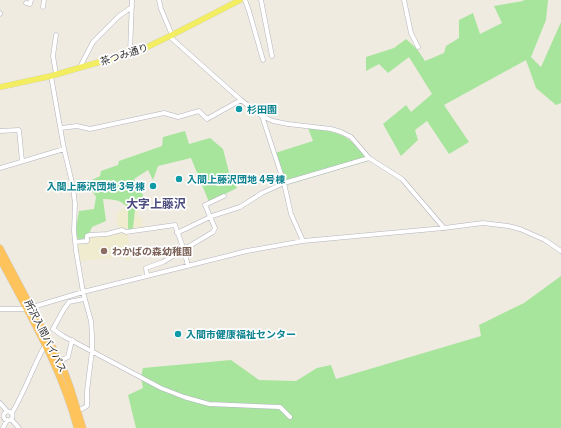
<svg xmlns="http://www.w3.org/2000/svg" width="561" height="428" viewBox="0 0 561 428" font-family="'IBM Plex Sans','Noto Sans JP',sans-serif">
<rect width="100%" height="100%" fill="#efebe0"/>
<path fill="#f0ecd0" d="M126,165L144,203L137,206L139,217L142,218L143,229L125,230L124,228H118L116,215L119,211L126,207L120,198Z
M122,232L123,234H128L130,260H126L125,257L79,261L77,245L79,243L88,242L89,237Z"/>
<path fill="#a7e59d" d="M524,0H548L546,20L531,57L541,67L561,22V103L556,105L536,88L526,60L444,105L469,142L449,154L427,121L415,130L418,140L401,156L383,124L406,105L411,112L432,94L409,57L388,73L379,64L366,71V57L394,48L406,39L417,49L425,61L444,53L446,46L459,38V20L473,13L480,34L502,23L494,6L523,1Z
M308,128C339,132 350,134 368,161L283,186L275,153L313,141Z
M185,131L189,144L210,138L223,149L229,172L237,188L209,202L191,158L158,166L153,180L148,170L134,179L144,197L136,201L133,228L128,231V208C120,199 115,200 103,199L106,221L92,227L89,234L78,243L76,228L79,211L94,209L96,197L91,189L92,180L100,176L101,171L118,165L119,161L162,146L163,137Z
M561,276V428H136L128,395L143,388L141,377L143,368L231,360L259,380L296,381L317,368L331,365L336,379L481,336L479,325L524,303Z"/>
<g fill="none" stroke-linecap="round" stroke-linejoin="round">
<g stroke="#b3b3c1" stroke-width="5">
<path id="minor" d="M159,0L161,9L172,35
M245,0L249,11L263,60
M261,0L272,56
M404,0L411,33L418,47
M26,3L30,4L31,0
M43,7L44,0
M0,13V14
M56,35L53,56L56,74
M170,37L241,100L262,116L273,121L288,124L331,129L341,132L351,137L369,158L402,179L444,228
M130,53L132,0
M80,67L93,42L119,16L132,7
M51,76L64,149L73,187L75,204L74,231L76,251L83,292L91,321L92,335V351L87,391V406L78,411
M262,116L284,183L291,214L303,241
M61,128L77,126L90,129L164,113L178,117L199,111L207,119L241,100
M0,131L19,130L22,161
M0,168L64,149
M177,233L212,216L240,207L262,193L284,183L369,158
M75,242L87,241V236L90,235L107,234L122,230L126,232L175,225L184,250L188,266
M147,276L146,268L163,262L213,232L215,228L205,205L224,196
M84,299L69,302L64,309L53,329L63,336L161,388L184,397L209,404L280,407L290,417
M0,309H26L83,292L247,251L303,241L444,228L483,223L508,226L520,229L545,240L561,251
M60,361L68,357L72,340
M0,403L7,411
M3.5 416a4.5 4.5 0 1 1 9 0a4.5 4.5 0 1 1-9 0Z
M12,413C25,391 33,367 45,345
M11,419L19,428
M3,428L7,420"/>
</g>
<g stroke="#cdcdcd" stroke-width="6">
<path id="major" d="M0,87L51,76L141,50L172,35L240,0"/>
</g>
<g stroke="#cdcdcd" stroke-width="7">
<path id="highway" d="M0,248L63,367L71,389L83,428
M0,259C29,314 61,367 77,428"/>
</g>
<use href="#minor" stroke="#fff" stroke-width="4"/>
<use href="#major" stroke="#f3ee61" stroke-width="5.5"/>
<use href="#highway" stroke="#ffc35b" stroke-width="6"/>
</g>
<g fill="#0f9aa8" stroke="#fff" stroke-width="1.5">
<circle cx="239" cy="109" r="4"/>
<circle cx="179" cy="179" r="4"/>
<circle cx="153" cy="186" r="4"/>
<circle cx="178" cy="334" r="4"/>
</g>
<circle fill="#8d6e63" stroke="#fff" stroke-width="1.5" cx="104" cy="251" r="4"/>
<g text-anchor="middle" stroke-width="3.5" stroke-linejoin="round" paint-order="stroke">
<g font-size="10" fill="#2d2d2d" stroke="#fff">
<text transform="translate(124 54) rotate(-18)" y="4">茶つみ通り</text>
<text transform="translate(46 336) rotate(63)" y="4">所沢入間バイパス</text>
</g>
<g font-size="10" font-weight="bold" fill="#0d838f" stroke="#fff" text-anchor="start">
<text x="247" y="113">杉田園</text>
<text x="187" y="183">入間上藤沢団地 4号棟</text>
<text x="145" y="190" text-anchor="end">入間上藤沢団地 3号棟</text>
<text x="186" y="338">入間市健康福祉センター</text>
</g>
<g font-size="10" font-weight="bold" fill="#785e54" stroke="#fff" text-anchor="start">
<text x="112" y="255">わかばの森幼稚園</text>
</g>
<g font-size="12" font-weight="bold" fill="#4d4c7f" stroke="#fff">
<text x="156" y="208">大字上藤沢</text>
</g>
</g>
</svg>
